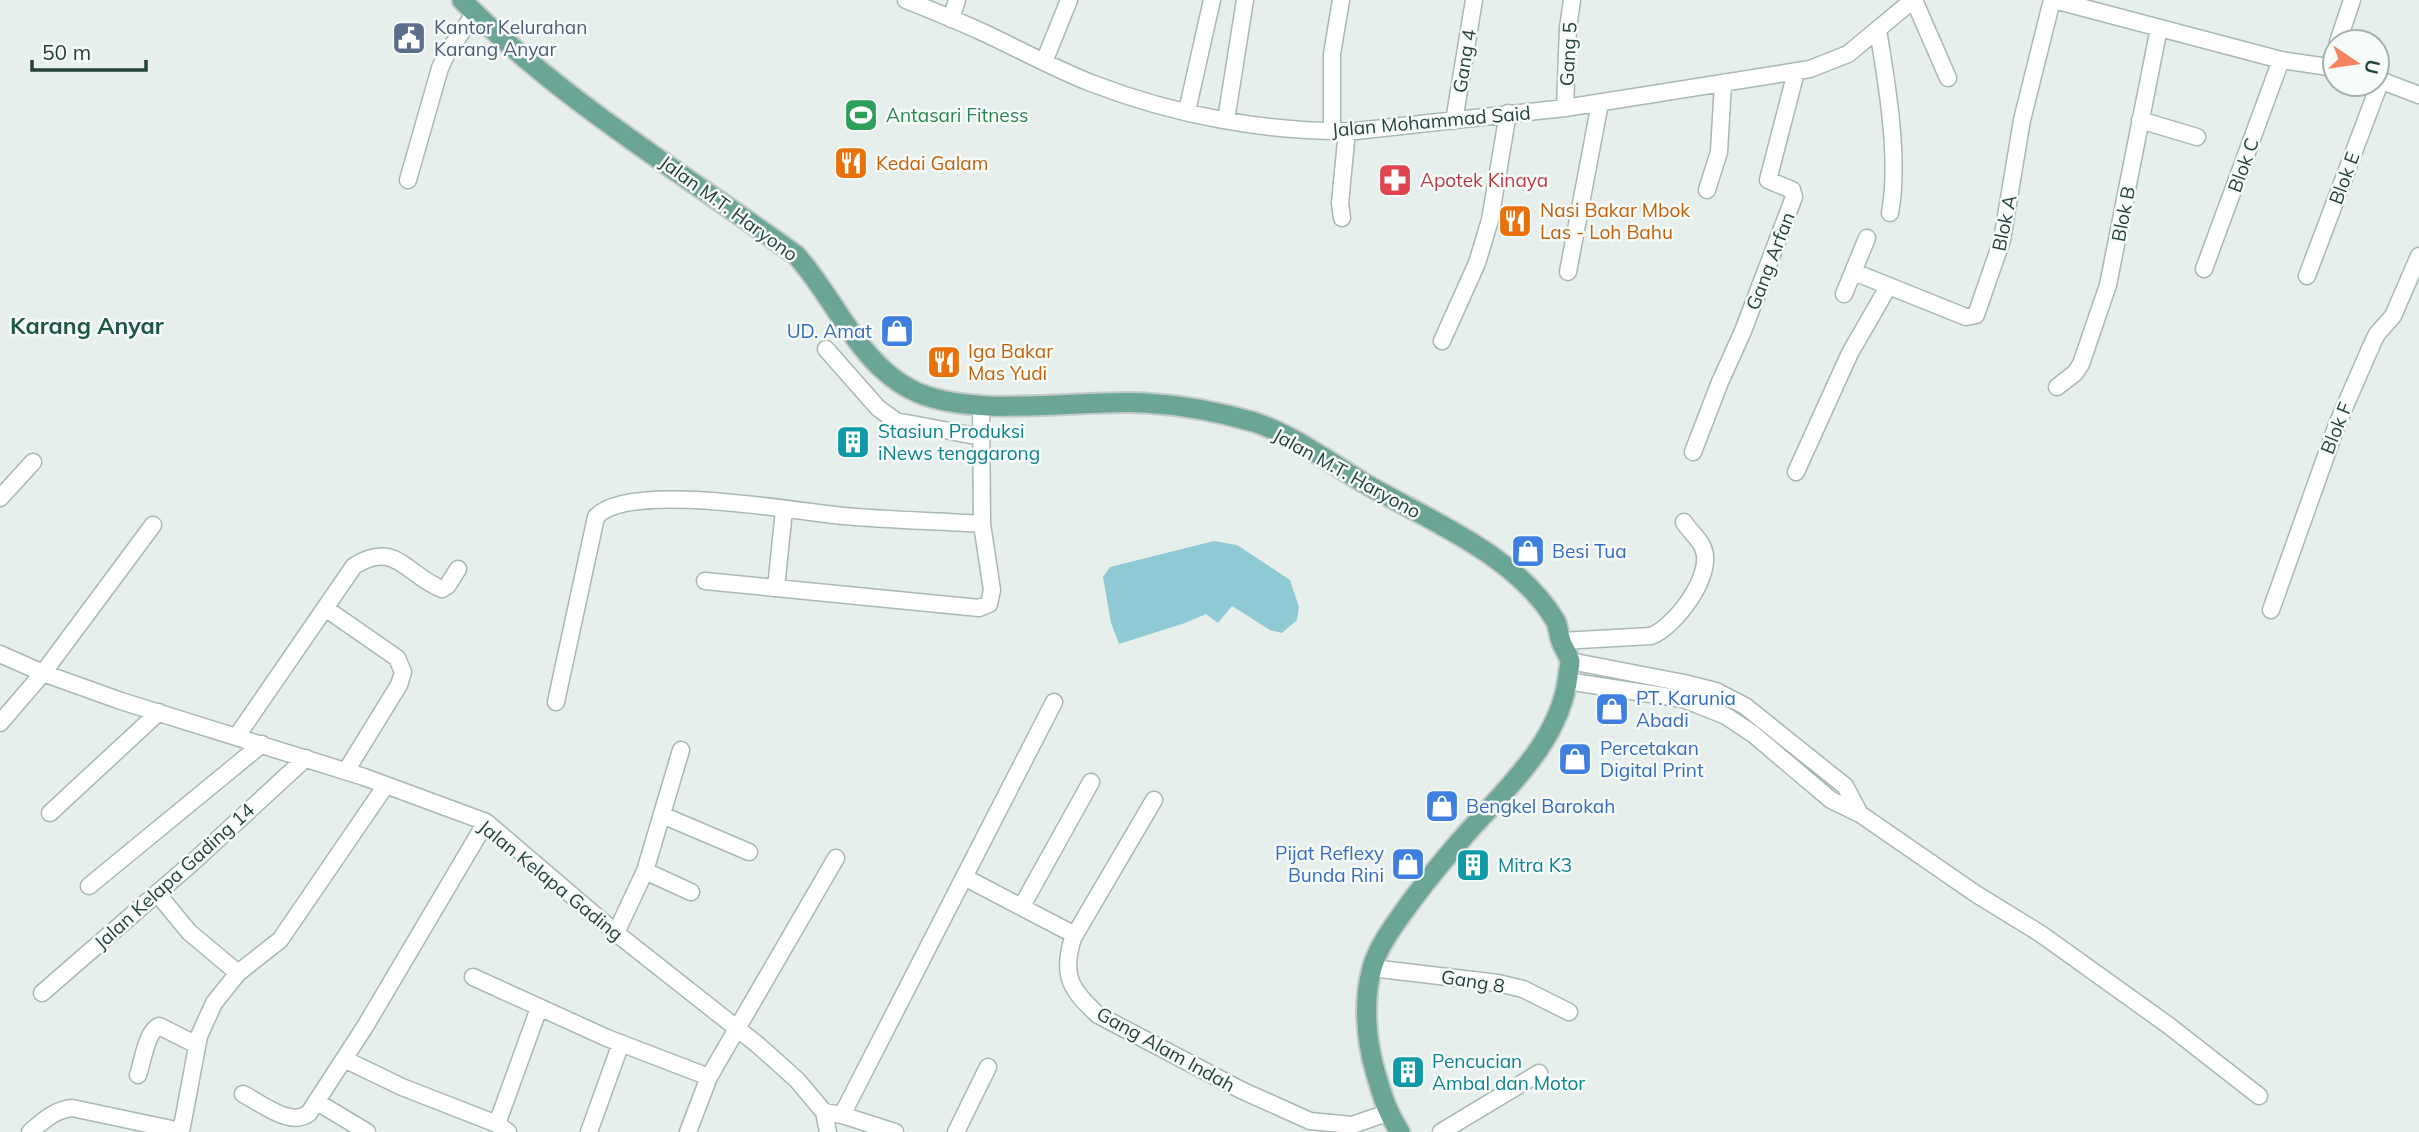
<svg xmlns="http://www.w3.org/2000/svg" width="2419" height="1132" viewBox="0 0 2419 1132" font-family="Mulish,sans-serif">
<rect width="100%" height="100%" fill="#e6efeb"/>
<path fill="#8ec9d4" d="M1214,541L1237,545L1290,580L1299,607L1297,620L1282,633L1270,630L1232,606L1218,623L1206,614L1185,623L1119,644L1111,623L1103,577L1110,567Z"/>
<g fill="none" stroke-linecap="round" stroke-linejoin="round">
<g stroke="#a8b8b2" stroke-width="19">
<path id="minor" d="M906,0C931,10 956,20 980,31C1017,48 1053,68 1091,83C1174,115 1267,133 1356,131L1565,108L1810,69L1848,54L1913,0
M1914,0L1948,78
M2054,0L2281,60L2335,68
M951,19L957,0
M1878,30C1887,84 1900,160 1890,213
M2338,42L2352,0
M1044,62L1069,0
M2377,79L2419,95
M1565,108L1568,28L1572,0
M1187,111L1212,0
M1226,120L1245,0
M2140,120L2197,137
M1454,121L1474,0
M1332,131V54L1341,0
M408,180L440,68L447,53L475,13
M1707,190L1719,152L1723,83
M1342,218L1340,203L1347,131
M2204,269L2281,60
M1568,272L1600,103
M1854,272L1966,317L1976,315L2002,240L2022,120L2052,0
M2307,276L2381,80
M1844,294L1867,238
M1442,341L1477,263L1490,220L1508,113
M826,349L878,408L896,421L981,437
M2057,387L2075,373L2081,364L2108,285L2159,28
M1693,452L1720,382L1743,331L1794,197L1792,190L1768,180L1796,72
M1796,472L1850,353L1888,287
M0,498L33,462
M705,581L776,588L784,510
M776,588L979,608L989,604L992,590L982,524
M325,608L397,658L403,672L399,685L346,771
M2271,610L2338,422L2373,342L2377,334L2393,316L2419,256
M1561,641L1651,636C1675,627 1715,574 1703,548C1700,539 1689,531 1684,522
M0,654L43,673L121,701L364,777L486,822L616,933L758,1045L797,1080L824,1112L842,1115L895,1132
M1570,661L1684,683L1716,691L1745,706L1845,786L1860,814
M1567,681L1683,699L1726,716L1753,734L1831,800L1860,814L1976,894L2041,934L2168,1025L2259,1096
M556,702L596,517C627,481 794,511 843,516C889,520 936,521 982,524L981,406
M0,723L43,673L153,525
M237,736L354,566C396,539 407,576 442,589L448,585L458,569
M1154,800L1073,938C1061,976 1071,990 1098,1015L1241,1090L1310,1121L1352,1125L1387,1113
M50,813L159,712
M662,815L749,852
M645,871L691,892
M964,877L1075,935
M89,886L262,744
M157,893L189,932L238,973
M1022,906L1091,782
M616,933L645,871L681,750
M1372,968L1498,983L1523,989L1569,1012
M473,977L607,1038L709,1077L836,858
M42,993L192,863L306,758
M344,1059L402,1087L497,1124L508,1132
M138,1075C143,1061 146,1032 159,1026L197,1045
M243,1094C261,1103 291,1128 309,1113L366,1025L486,822
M317,1102L367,1132
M824,1112L828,1132
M842,1115L1054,702
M497,1124L539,1008
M30,1132C43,1121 54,1110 72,1108L181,1131
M181,1132L199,1036L214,1003L238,973L280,940L386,785
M589,1132L621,1043
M688,1132L709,1077
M956,1132L988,1067
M1441,1132L1539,1073"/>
</g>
<g stroke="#c2cac8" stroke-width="23">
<path id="major" d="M462,0C559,99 684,174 796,255C835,298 858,362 910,389C968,420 1079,399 1145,403C1181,405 1219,412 1254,422C1293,435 1329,462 1364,483C1428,520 1515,554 1555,620C1559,627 1558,634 1561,641C1563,648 1569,655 1570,662C1570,667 1568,672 1568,676C1560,744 1502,792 1460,841C1441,863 1422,886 1405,910C1392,928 1378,947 1372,968C1363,1001 1366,1039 1375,1071C1382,1094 1386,1111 1400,1132"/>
</g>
<use href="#minor" stroke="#fff" stroke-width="16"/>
<use href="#major" stroke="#6aa596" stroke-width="19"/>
</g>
<defs>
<g id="civic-square" transform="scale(1.75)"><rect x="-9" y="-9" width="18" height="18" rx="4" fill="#5c6f8a" stroke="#f7fbf9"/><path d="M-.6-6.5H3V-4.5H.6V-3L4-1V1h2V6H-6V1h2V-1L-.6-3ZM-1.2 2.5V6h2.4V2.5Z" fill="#fff"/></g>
<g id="stadium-square" transform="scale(1.75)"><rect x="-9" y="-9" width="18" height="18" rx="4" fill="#2e9e5b" stroke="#f7fbf9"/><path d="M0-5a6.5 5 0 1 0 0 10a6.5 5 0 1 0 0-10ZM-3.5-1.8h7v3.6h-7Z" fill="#fff"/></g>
<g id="restaurant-square" transform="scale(1.75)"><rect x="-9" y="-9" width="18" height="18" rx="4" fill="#e8710a" stroke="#f7fbf9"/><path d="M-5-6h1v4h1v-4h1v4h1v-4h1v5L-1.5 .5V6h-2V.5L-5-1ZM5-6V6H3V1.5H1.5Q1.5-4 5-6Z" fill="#fff"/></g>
<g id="pharmacy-square" transform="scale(1.75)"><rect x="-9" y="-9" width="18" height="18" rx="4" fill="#e0444e" stroke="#f7fbf9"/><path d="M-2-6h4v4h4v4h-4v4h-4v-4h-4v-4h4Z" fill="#fff"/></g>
<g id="shop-square" transform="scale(1.75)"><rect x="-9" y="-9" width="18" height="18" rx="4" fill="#3f7fe0" stroke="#f7fbf9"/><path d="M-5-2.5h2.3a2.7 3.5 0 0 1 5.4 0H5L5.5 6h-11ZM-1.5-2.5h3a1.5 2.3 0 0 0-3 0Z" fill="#fff"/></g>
<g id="building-square" transform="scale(1.75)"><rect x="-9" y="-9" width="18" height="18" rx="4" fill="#0f9aa8" stroke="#f7fbf9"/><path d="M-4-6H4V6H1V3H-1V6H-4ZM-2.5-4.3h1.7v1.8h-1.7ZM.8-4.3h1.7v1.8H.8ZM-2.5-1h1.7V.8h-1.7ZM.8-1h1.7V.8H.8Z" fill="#fff"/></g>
</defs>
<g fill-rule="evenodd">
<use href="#civic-square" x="409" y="38"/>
<use href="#stadium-square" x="861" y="115"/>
<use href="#restaurant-square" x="851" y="163"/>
<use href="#pharmacy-square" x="1395" y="180"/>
<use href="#restaurant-square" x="1515" y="221"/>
<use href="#shop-square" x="897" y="331"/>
<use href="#restaurant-square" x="944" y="362"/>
<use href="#building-square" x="853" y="442"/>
<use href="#shop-square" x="1528" y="551"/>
<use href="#shop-square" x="1612" y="709"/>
<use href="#shop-square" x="1575" y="759"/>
<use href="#shop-square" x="1442" y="806"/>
<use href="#shop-square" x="1408" y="864"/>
<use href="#building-square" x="1473" y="865"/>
<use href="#building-square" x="1408" y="1072"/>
</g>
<g text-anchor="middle" stroke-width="5" stroke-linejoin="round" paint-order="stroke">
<g font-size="19" fill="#4e5e75" stroke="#f7fbf9" text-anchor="start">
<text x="434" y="34">Kantor Kelurahan<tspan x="434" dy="22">Karang Anyar</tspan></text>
</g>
<g font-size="19" fill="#24423a" stroke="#f7fbf9">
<text transform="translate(1568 54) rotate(-87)" y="7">Gang 5</text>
<text transform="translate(1464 61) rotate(-81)" y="7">Gang 4</text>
<text transform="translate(1431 121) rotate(-5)" y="7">Jalan Mohammad Said</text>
<text transform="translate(2243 165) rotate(-70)" y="7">Blok C</text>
<text transform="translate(2344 178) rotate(-70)" y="7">Blok E</text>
<text transform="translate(729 208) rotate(36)" y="7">Jalan M.T. Haryono</text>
<text transform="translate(2123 214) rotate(-79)" y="7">Blok B</text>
<text transform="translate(2004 223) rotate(-78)" y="7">Blok A</text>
<text transform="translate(1770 261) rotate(-69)" y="7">Gang Arfan</text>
<text transform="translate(2336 428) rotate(-68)" y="7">Blok F</text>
<text transform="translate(1347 473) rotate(29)" y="7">Jalan M.T. Haryono</text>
<text transform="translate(174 876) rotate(-42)" y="7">Jalan Kelapa Gading 14</text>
<text transform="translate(551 880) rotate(39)" y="7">Jalan Kelapa Gading</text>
<text transform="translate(1473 981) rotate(9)" y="7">Gang 8</text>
<text transform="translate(1166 1049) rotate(29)" y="7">Gang Alam Indah</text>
</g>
<g font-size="19" fill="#27864d" stroke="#f7fbf9" text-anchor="start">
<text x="886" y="122">Antasari Fitness</text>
</g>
<g font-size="19" fill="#c56008" stroke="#f7fbf9" text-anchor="start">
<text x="876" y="170">Kedai Galam</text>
<text x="1540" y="217">Nasi Bakar Mbok<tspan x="1540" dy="22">Las - Loh Bahu</tspan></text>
<text x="968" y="358">Iga Bakar<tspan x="968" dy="22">Mas Yudi</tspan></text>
</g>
<g font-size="19" fill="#be3a42" stroke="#f7fbf9" text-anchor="start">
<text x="1420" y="187">Apotek Kinaya</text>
</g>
<g font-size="19" fill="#366cbe" stroke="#f7fbf9" text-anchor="start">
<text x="872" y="338" text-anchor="end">UD. Amat</text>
<text x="1552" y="558">Besi Tua</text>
<text x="1636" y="705">PT. Karunia<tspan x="1636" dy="22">Abadi</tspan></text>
<text x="1600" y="755">Percetakan<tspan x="1600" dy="22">Digital Print</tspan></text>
<text x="1466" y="813">Bengkel Barokah</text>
<text x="1384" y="860" text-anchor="end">Pijat Reflexy<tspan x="1384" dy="22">Bunda Rini</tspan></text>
</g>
<g font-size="19" fill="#0d838f" stroke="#f7fbf9" text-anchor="start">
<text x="878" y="438">Stasiun Produksi<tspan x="878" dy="22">iNews tenggarong</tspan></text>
<text x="1498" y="872">Mitra K3</text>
<text x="1432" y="1068">Pencucian<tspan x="1432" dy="22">Ambal dan Motor</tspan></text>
</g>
<g font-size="23" font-weight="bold" fill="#1f5548" stroke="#f7fbf9">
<text x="87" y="334">Karang Anyar</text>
</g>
</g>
<g transform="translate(2356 63) rotate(103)"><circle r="33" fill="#f7fbf9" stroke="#a3b1ad" stroke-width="2"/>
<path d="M0-5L12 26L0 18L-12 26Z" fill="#f4845f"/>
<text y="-10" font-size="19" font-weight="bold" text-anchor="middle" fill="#24423a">U</text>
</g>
<path d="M32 60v10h114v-10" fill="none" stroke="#24423a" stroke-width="3.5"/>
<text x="42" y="60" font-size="21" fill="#24423a" stroke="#f7fbf9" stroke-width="5" paint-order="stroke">50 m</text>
</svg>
